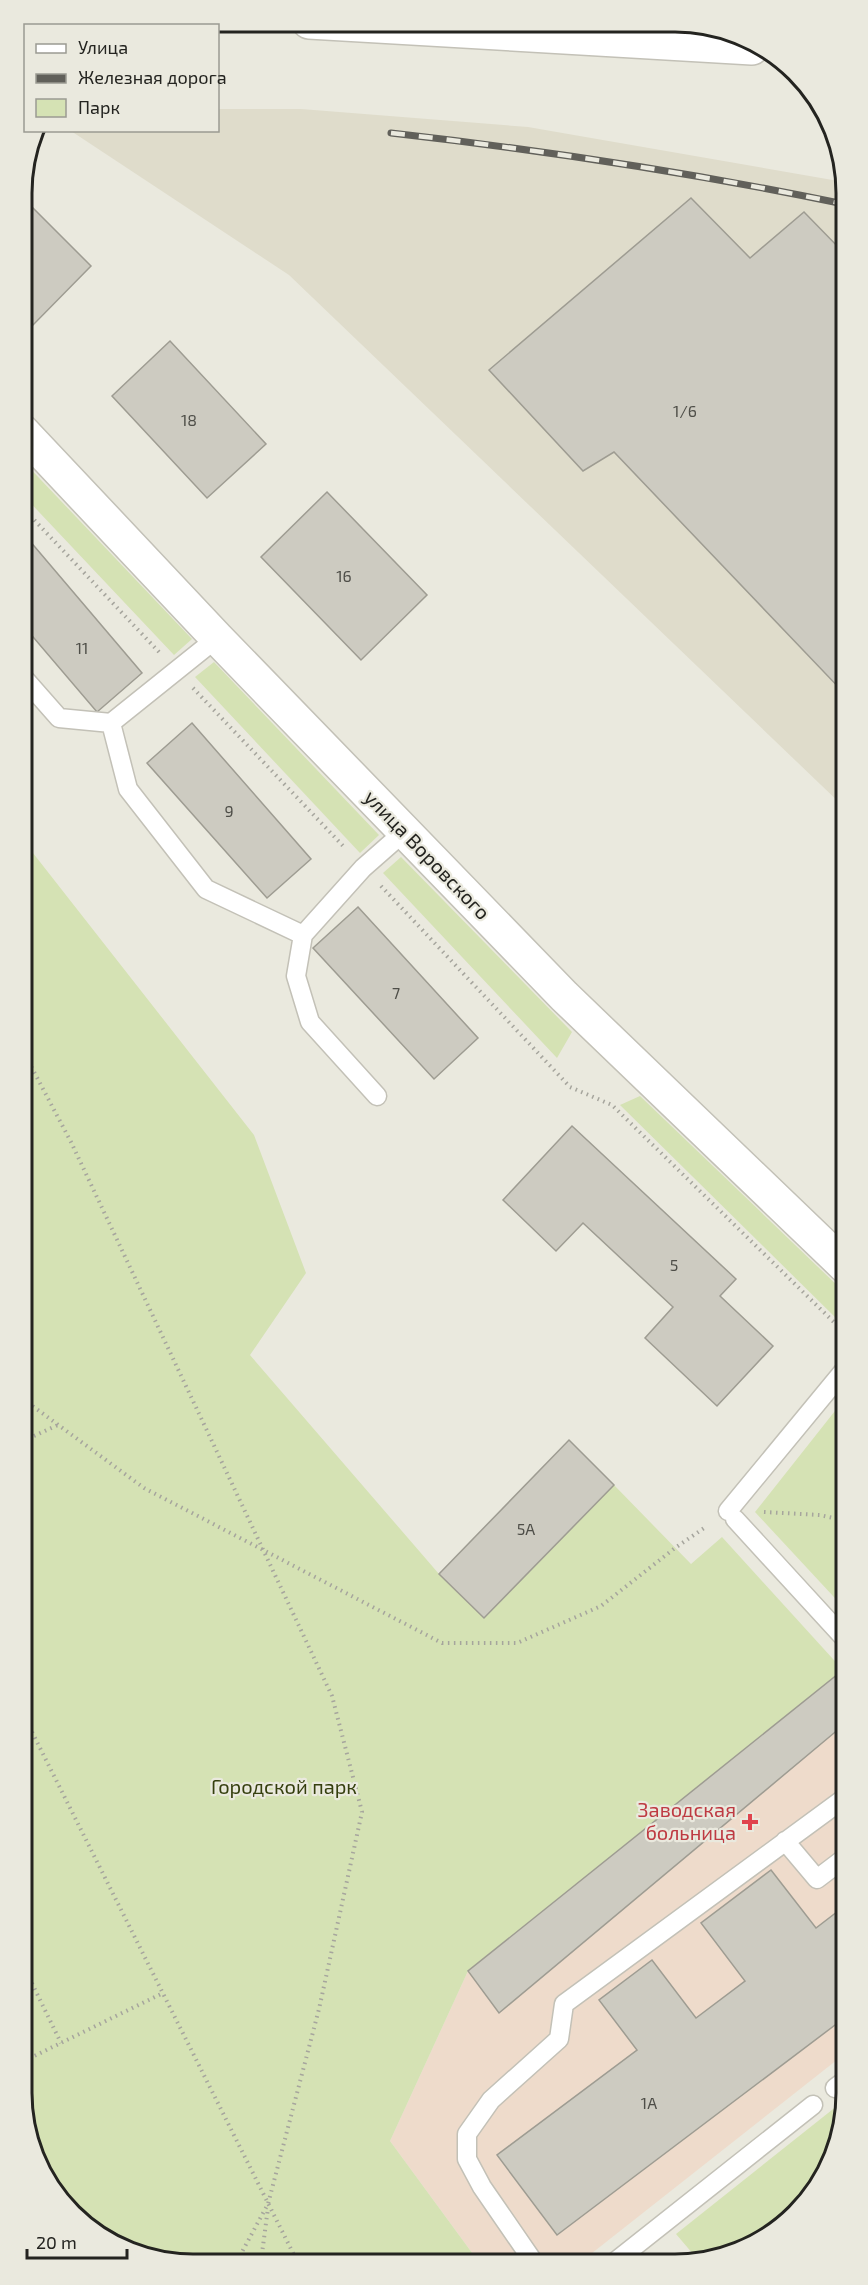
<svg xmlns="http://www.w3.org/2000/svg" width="868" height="2285" viewBox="0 0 868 2285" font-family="'Exo 2',sans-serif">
<rect width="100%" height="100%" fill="#eae9de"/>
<path fill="#dfdccb" d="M218,109H301L528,127L844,182L845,808L289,275L71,131L218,130Z"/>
<path fill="#eedbcb" d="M843,1670L846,1673L847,2052L582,2261H478L390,2141L468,1971Z"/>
<path fill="#d5e2b4" d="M568,23L709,24L726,33Z
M22,460L192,639L174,655L22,494Z
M214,662L379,835L360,853L195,677Z
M22,839L254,1135L306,1273L250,1355L439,1574L484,1617L614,1485L691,1564L722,1537L843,1670L468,1971L390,2141L478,2261H159L71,2214L24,2126Z
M401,857L572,1032L557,1058L383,873Z
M640,1096L842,1290L840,1322L620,1105Z
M846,1397V1610L755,1512Z
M847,2098L834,2158L805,2205L762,2241L709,2261H699L676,2234Z"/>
<path fill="#cdcbc1" stroke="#9e9c92" stroke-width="1.5" d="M21,196L91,266L33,325L22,314Z
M691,198L750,258L804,212L844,253V693L614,452L583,471L489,370Z
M170,341L266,444L207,498L112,396Z
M327,492L427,595L361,660L261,557Z
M29,540L142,673L97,712L22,624V546Z
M192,723L311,859L267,898L147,763Z
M358,907L478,1038L434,1079L313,948Z
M572,1126L736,1279L720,1296L773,1346L717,1406L645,1338L673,1307L583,1223L556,1251L503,1200Z
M569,1440L614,1485L484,1618L439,1574Z
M843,1670L846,1673V1723L499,2013L468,1971Z
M771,1870L816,1928L846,1905L847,2016L557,2235L497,2155L637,2050L599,2000L652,1960L696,2018L745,1981L701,1923Z"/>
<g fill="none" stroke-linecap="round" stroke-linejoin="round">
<g stroke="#c3c1b7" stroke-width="21">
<path id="service" d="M22,676L59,718L111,723L217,638
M111,723L128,789L206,889L303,935
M377,1096L310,1022L296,976L303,935L363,868L404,832
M728,1511L846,1368
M735,1519L846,1640
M785,1841L817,1879L846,1857
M835,2088L847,2079
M533,2261L482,2187L467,2159V2134L491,2100L559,2039L564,2004L846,1797
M616,2261L813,2105"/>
</g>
<g stroke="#c3c1b7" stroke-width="36">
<path id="minor" d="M309,22L752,48"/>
</g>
<g stroke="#c3c1b7" stroke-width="36">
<path id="tertiary" d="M22,431L217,638L564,996L845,1266"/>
</g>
<path stroke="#a6a59d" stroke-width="4" stroke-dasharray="1.5 4.5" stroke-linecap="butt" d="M22,507L159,652
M193,688L345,848
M381,886L570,1087L612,1105L845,1333
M23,1051L71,1142L332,1696L362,1812L319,2009L268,2204L237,2261
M23,1399L144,1488L442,1643H517L601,1606L675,1548L707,1526
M23,1441L58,1425
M764,1512L820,1515L846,1521
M24,1716L297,2261
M24,1967L61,2043
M24,2061L163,1993
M261,2261L268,2208"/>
<use href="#service" stroke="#fff" stroke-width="18"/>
<use href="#minor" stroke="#fff" stroke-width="33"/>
<use href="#tertiary" stroke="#fff" stroke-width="33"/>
<g stroke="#61605a" stroke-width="7">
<path id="rail" d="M391,133C542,150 694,173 844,204"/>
</g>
<use href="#rail" stroke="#eae9de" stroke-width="4.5" stroke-dasharray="14" stroke-linecap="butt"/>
</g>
<path fill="#e0444e" stroke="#eae9de" stroke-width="2" d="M747 1813h6v6h6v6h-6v6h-6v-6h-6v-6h6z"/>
<g text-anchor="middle" stroke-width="4.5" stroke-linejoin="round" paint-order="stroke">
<g font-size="16" fill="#4e4e48">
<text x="685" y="417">1/6</text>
<text x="189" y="426">18</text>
<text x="344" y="582">16</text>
<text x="82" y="654">11</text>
<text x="229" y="817">9</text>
<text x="396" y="999">7</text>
<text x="674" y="1271">5</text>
<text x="526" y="1535">5А</text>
<text x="649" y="2109">1А</text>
</g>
<g font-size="20" fill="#242420" stroke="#eae9de">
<text transform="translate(427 855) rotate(46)" y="7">улица Воровского</text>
</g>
<g font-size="20" fill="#353f0e" stroke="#eae9de">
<text x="284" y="1794">Городской парк</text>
</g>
<g font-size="20" fill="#be3a42" stroke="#eae9de" text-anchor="end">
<text x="736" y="1817">Заводская<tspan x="736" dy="23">больница</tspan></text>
</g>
</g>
<path d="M0 0H868V2285H0ZM193 32H675A161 161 0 0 1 836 193V2093A161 161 0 0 1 675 2254H193A161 161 0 0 1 32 2093V193A161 161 0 0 1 193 32Z" fill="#eae9de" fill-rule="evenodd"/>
<path fill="none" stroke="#242420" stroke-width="3" d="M193 32H675A161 161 0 0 1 836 193V2093A161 161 0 0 1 675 2254H193A161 161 0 0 1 32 2093V193A161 161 0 0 1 193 32Z"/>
<rect x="24" y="24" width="195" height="108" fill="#eae9de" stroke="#9b9a92" stroke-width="1.5"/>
<rect x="36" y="44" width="30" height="9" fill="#ffffff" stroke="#9b9a92" stroke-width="1.5"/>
<text x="78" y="54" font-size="18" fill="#242420">Улица</text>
<rect x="36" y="74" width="30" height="9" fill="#61605a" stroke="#9b9a92" stroke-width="1.5"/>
<text x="78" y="84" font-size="18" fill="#242420">Железная дорога</text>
<rect x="36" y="99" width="30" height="18" fill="#d5e2b4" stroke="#9b9a92" stroke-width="1.5"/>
<text x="78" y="114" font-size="18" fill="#242420">Парк</text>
<path d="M27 2249v9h100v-9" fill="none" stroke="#242420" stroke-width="3"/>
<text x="36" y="2249" font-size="18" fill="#242420" stroke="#eae9de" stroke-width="4.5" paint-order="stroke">20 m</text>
</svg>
